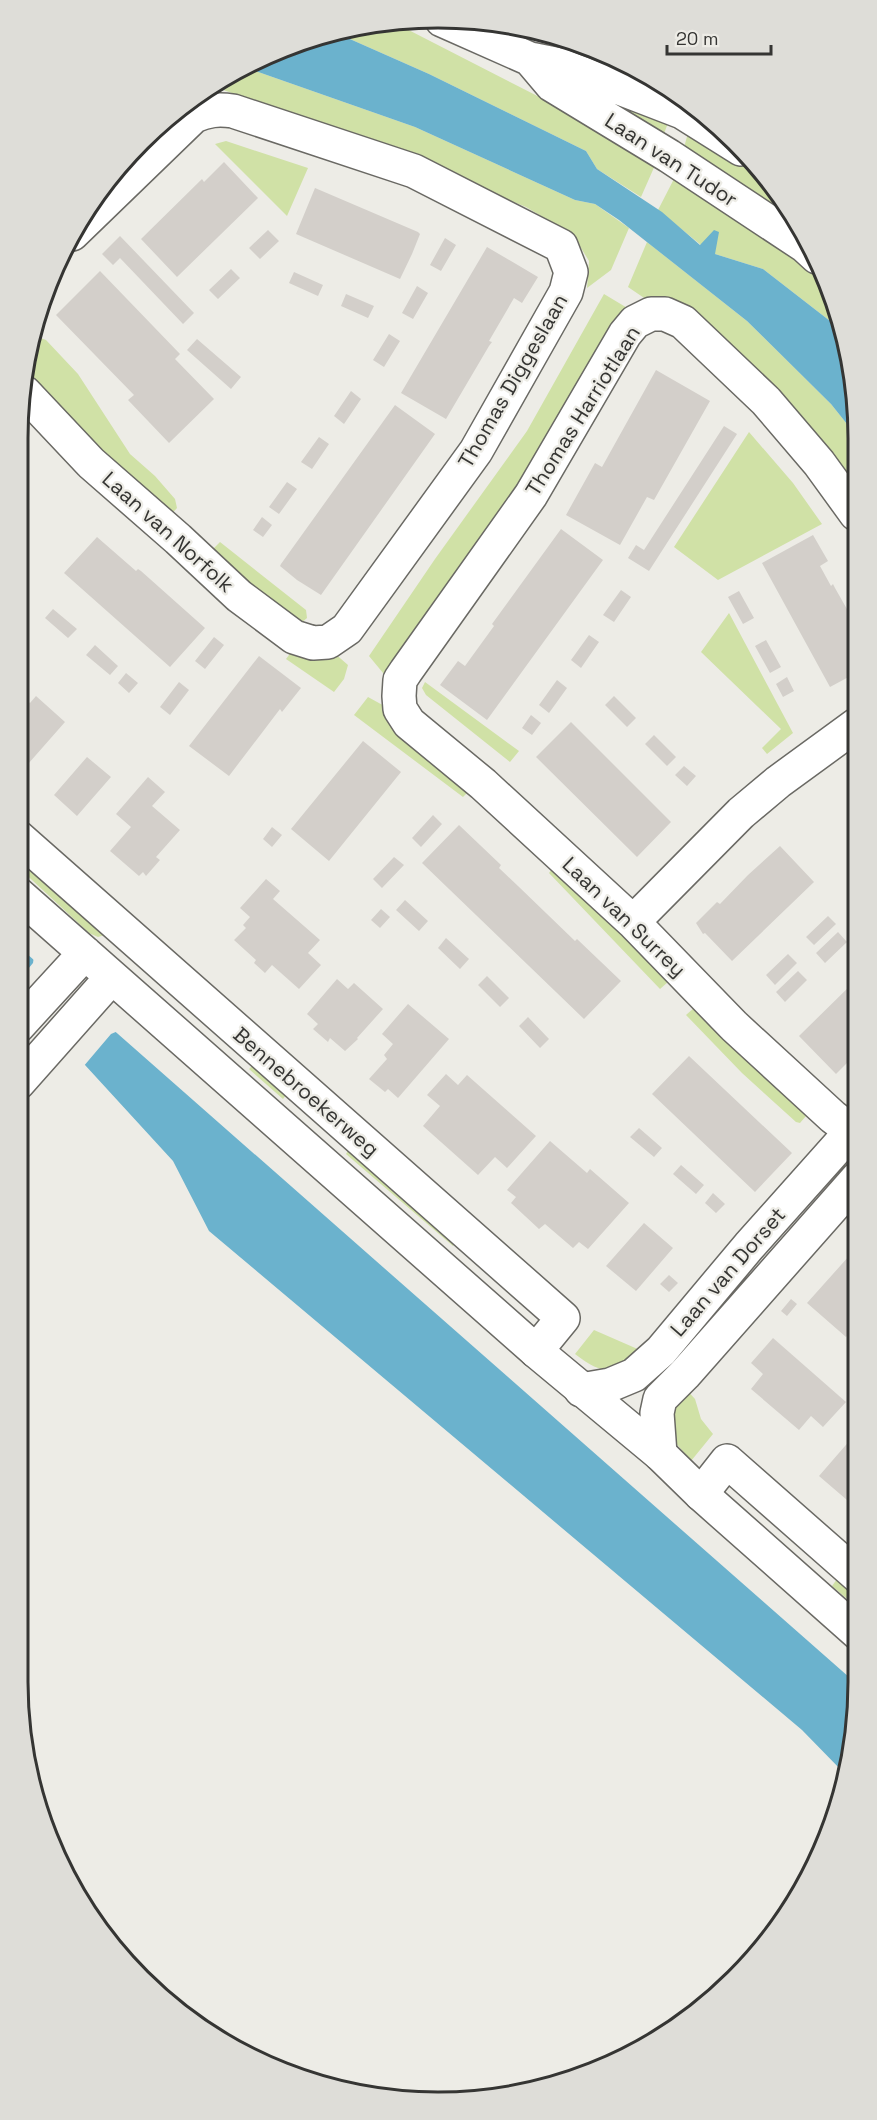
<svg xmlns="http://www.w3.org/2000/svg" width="877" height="2120" viewBox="0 0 877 2120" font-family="'Space Grotesk',sans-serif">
<rect width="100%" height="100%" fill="#edece6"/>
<path fill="#d0e1a6" d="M393,22L559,107L656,163L641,197L597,169L586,151L429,74L334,32Z
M244,67L415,127L575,200L595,204L629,228L611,270L587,288L589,261L573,235L526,207L334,129L212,86Z
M553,72L668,123L662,139Z
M688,133L765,177L796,224L683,151Z
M226,141L308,168L287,216L215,144Z
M676,175L782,240L822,274L839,328L763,269L715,254L701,245L658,210Z
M647,242L747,321L831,404L855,434L856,496L653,304L628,287Z
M604,294L629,309L512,499L388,679L369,656L435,559L527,431Z
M35,336L46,340L78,374L130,454L155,476L175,499L177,508L168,518L28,378Z
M749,432L793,483L822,524L718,580L674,547Z
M220,542L306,610L307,618L299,625L210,552Z
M729,613L793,733L767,754L762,748L781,729L701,652Z
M292,651L333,652L348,665L344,679L334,692L286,659Z
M425,682L519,751L510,762L426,695L422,688Z
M368,697L388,708L471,789L463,797L354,715Z
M18,852L111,933L98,937L89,933L18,867Z
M556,864L605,912L668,982L660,989L549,873Z
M695,1007L806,1116L800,1123L796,1122L742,1073L686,1015Z
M257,1061L290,1090L283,1099L249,1069Z
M352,1144L459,1237L453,1246L346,1154Z
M594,1330L649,1354C614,1372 608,1379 575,1354Z
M685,1388L695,1399L701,1419L713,1434L691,1461L675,1442L671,1422L674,1404Z
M840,1575L859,1591V1609L832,1586Z"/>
<path fill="#6bb2cd" d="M329,32H334L429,74L586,151L597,169L662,212L700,245L714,230L719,232L715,254L763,269L839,328L855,383V434L831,404L747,321L619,220L595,204L575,200L415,127L244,67L252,62Z
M18,946L858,1685L844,1773L802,1730L209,1231L173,1161L85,1065L18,1007Z"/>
<path fill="#edece6" d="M34,956L118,1031L111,1034L83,1067L18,1011V981L33,963Z"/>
<path fill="#d3cfca" d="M224,162L258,198L177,277L141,239L202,179L204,182Z
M315,188L418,232L420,234L412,254L400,279L296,234Z
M268,230L279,241L260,259L249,248Z
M120,236L194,313L183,324L120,258L113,265L102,254Z
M445,238L456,245L441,271L430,265Z
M487,247L538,277L522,303L514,298L489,341L492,342L489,346L446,419L401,393Z
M231,269L240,278L218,299L209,290Z
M100,271L180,354L175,359L214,399L169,443L128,400L134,395L56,315Z
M294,272L323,285L318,296L289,283Z
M417,286L428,293L413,319L402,313Z
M346,294L374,306L368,318L341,306Z
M389,334L400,341L384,367L373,360Z
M197,339L241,377L231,389L187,350Z
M656,370L710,401L654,500L647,497L620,545L566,515L595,463L602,467Z
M351,391L361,399L344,424L334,416Z
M395,405L435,434L321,595L297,580L280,566L281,564Z
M724,426L737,434L649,571L628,558L636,545L644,550Z
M319,437L329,444L312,469L301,462Z
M18,456L24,463L18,468Z
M287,482L297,489L279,514L269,507Z
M262,517L272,525L263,537L253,530Z
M561,529L603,560L487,720L440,685L458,661L465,666L494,626L492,624Z
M813,535L828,561L820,566L831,586L833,584L835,588L856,625V673L830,687L762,563Z
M97,537L136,571L138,569L141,571L205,628L170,667L64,573Z
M621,590L631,597L614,622L603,615Z
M739,591L754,618L743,624L728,597Z
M53,609L77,629L68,638L45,618Z
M589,635L599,642L581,668L571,660Z
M214,637L224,645L205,669L195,661Z
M766,640L781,667L770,673L755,646Z
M95,645L118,666L110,675L86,655Z
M259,656L301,688L282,712L280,709L229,776L189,746Z
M126,673L138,683L129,693L118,683Z
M787,677L794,691L783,697L776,684Z
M557,680L567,688L549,713L539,705Z
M179,682L189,690L170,715L160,707Z
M18,693L30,703L36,696L65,722L21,772L18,770Z
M614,696L636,718L627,727L605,705Z
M531,715L541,723L532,735L522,728Z
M571,722L671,822L637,857L536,757Z
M654,735L676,757L667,766L645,744Z
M363,741L401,772L329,861L291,829Z
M87,757L111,777L77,816L54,795Z
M684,766L696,776L687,786L675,775Z
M148,777L165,792L152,806L180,830L156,857L160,860L146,876L143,872L139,876L110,851L131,827L116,814Z
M433,815L442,824L421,847L412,838Z
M459,825L501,865L499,868L518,886L575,941L577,939L621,981L584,1019L422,863Z
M272,827L282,835L272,847L263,839Z
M780,846L814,882L732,961L705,933L703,934L696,923L717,902L720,904L748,875Z
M394,857L404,865L382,888L373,879Z
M266,879L280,891L273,899L320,940L308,953L321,965L299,989L272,965L265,973L254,963L256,960L234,940L246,928L243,925L250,917L240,908Z
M405,900L428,921L419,931L396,910Z
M381,909L390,917L380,928L371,920Z
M828,916L836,924L814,945L806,937Z
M838,932L847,942L825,963L816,953Z
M446,938L469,959L460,969L438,948Z
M788,954L797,963L775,985L766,975Z
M798,971L807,980L785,1002L776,992Z
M487,976L509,998L500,1007L478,985Z
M337,979L348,989L354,983L383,1009L357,1038L358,1039L345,1051L330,1038L328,1042L313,1029L318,1024L307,1014Z
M857,979V1053L836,1074L799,1036Z
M408,1004L449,1039L398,1098L388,1089L385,1092L369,1079L387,1059L384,1055L393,1044L382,1034Z
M528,1017L549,1039L540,1048L519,1026Z
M689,1056L792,1153L755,1192L652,1094Z
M446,1074L458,1085L467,1075L536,1136L507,1168L495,1157L478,1175L423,1126L440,1106L427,1095Z
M639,1128L662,1148L654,1157L630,1137Z
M550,1141L587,1173L590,1169L629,1203L588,1249L579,1242L573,1248L545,1224L539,1229L511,1203L516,1197L507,1190Z
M681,1165L704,1185L696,1194L673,1174Z
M713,1193L725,1204L716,1213L705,1203Z
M644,1223L673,1248L636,1291L606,1266Z
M858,1246V1324L846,1337L807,1303Z
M669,1275L678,1283L669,1292L660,1284Z
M791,1299L797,1304L787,1316L781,1311Z
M773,1338L846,1402L823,1427L811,1416L799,1430L751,1389L763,1374L751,1363Z
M858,1431V1487L847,1500L819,1476Z"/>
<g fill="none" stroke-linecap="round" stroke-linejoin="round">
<g stroke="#6a6964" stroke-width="36">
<path id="street" d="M442,20L530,59L560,65L682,112L741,149
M530,59L552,85L669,156L805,246L817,257
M25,393L91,463L178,539L239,596L294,637L313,643L328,642L347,629L476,451L566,292L571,272L561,246L414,171L233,111C218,109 208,110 194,116L72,234
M856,514L819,463L766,401L683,322L665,314H651L635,322L625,334L531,495L406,671L400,680L399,696L400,709L409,723L483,784L633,922L734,1026L833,1117L857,1135
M18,837L563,1318L536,1351
M633,922L741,813L778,782L856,725
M581,1390L610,1385L634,1375L661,1351L749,1246L857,1125
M660,1454L657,1413L660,1399L685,1374L858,1178
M701,1494L727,1461L859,1577"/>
</g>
<g stroke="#6a6964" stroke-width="36">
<path id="secondary" d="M18,894L536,1351L660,1454L701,1494L859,1634
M18,1026L85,953
M18,1083L112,977"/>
</g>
<use href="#street" stroke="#fff" stroke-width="33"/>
<use href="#secondary" stroke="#fff" stroke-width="33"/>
</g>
<g text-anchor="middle" stroke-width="4.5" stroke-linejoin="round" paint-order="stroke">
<g font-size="21" fill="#353533" stroke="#edece6">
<text transform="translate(671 160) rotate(33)" y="7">Laan van Tudor</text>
<text transform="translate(513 381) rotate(-60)" y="7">Thomas Diggeslaan</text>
<text transform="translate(583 411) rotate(-58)" y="7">Thomas Harriotlaan</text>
<text transform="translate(168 532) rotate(42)" y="7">Laan van Norfolk</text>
<text transform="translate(624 917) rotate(44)" y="7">Laan van Surrey</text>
<text transform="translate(306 1092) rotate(41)" y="7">Bennebroekerweg</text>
<text transform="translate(728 1272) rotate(-49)" y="7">Laan van Dorset</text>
</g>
</g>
<path d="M0 0H877V2120H0ZM438 28H438A410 410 0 0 1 848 438V1682A410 410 0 0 1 438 2092H438A410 410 0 0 1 28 1682V438A410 410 0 0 1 438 28Z" fill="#deddd8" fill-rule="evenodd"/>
<path fill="none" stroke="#353533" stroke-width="3" d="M438 28H438A410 410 0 0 1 848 438V1682A410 410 0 0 1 438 2092H438A410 410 0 0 1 28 1682V438A410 410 0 0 1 438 28Z"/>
<path d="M667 45v9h104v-9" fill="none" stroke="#353533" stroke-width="3"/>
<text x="676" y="45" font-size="18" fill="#353533" stroke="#edece6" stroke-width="4.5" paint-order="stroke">20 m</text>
</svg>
